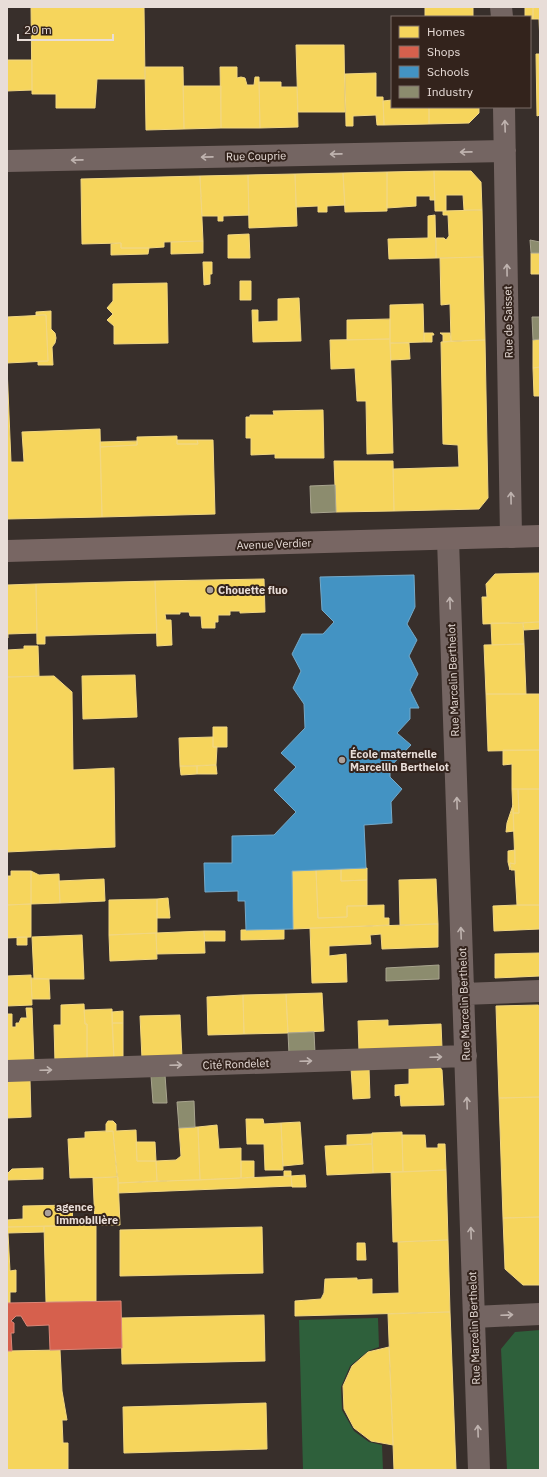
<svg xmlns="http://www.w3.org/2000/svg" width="547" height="1477" viewBox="0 0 547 1477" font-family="'IBM Plex Sans',sans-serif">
<rect width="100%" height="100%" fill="#382f2b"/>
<path fill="#2e603b" d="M378,1318L379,1347L368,1351L350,1366L341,1387L342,1410L354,1431L369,1442L382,1445L383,1470H303L299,1320Z
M540,1330V1470H507L501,1349L515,1332Z"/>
<path fill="#f6d55c" stroke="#f2d781" d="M31,7H144L145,79H97L95,108H56V94H32Z
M425,7H473V17H425Z
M525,7H533V19H530V17H525Z
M533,7H540V43L539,19H533Z
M296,45H344L345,112H298Z
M536,54H539L540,115L537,116Z
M7,60H32V90L7,91Z
M145,67H183L184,129L146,130Z
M220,67H237V78L241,77L245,78L247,85H254L255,77H259L260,128H221Z
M376,73V97H383L384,125H377L376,115L353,116V126H346L345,74Z
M259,82H281V87H297L298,127L260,128Z
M183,86H221V128L184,129Z
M392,100V107H429V124L384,125L383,101Z
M429,107H479V113L469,123L429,124Z
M434,171L435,200H430V196H416V206L387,208V172Z
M434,171H471L481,182L482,210H464L463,195H446V211H435Z
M387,172V211L345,212L343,173Z
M343,173L345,205L327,206V212H318V206L296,207L295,174Z
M295,174L297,226L249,228L248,175Z
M248,175L249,215L223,216V221H218V216H202L200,176Z
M200,176L203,241L164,242V247L149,248H121V243L82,244L81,179Z
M482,210L483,257L436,258V238H444L446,240L449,236L448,215H443V211Z
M435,215L436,258L389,259L388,239L428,238V216Z
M249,234L250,258H228V235Z
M203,241V253L171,254V242Z
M121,243V248H149L148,254L111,255V244Z
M531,253H540V274H531Z
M483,257L485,340L451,341L450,304L441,305L440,258Z
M203,262H212V274H210V284L204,285Z
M240,281H251V300H240Z
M167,283L168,343L114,344V326L107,320L113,314L107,308L113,301V284Z
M299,298L301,341L253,342L252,310H258V322L278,321V299Z
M423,304L424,342L390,343V305Z
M51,311V329L55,333L56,338L55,343L52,347L53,365H38V361H48L46,315H36V312Z
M46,315L48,361L7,363V317Z
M390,319V339L347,340V320Z
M424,333H433L434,335H432V342H424Z
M440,333H450L451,341L443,342V335Z
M390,339L393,453L367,454L366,401H357L355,368L331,369L330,340Z
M540,339V367L533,368V340Z
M485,340L488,498L479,509L394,511L393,469L459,467L458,445L443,444L441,342Z
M390,343H409L410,359L391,360Z
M7,367L11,462H24L22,432L100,429L102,517L7,519Z
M540,367V396H534L533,368Z
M323,410L324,458H275V454L251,455V438H246V417H250V415H274L273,411Z
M177,436V444H198L197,440H213L215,514L102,517L100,447L137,445V437Z
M177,440H197L198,444H177Z
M137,441V445L100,447V442Z
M334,461H393L394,511L336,512Z
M540,573V622L483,624L482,597H487L486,584L495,574Z
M264,579L265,612L240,613V611H230V615H218V622H215V628H202L201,616H190L189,612H180V614H165L166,620H171L172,645L157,646L155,581Z
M155,581L157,633L45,636V644H37L36,584Z
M36,584L37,633L8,634V638H7V585Z
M540,622V629L524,630L523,623Z
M491,623H523L524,644L492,645Z
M524,644L526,694H486L484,645Z
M24,646H38L39,676L7,677V650L24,649Z
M135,675L137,717L83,719L82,676Z
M54,676L72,692L73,770L114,768L115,847L7,852V677Z
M486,694H540V750L488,751Z
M213,727H227V747H213Z
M213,737V747H217L216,765L180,766L179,738Z
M503,750H540V789H512V764L503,765Z
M216,765L217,774H197V766Z
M180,766H197V774L181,775Z
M512,789H518L519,813H513Z
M518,789H540V905H517L515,870H511L510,863L515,864L513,813H519Z
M513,805L514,831L506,832L507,823Z
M515,850V864L510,863V870L508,862V851Z
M367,868V880L341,881V869Z
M341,869V881L367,880V906H347V917L318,918L316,870Z
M316,870L318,918L347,917V906L384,905V918H389V925L293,929L292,871Z
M11,871H31V904L7,905V876H11Z
M31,871L39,875L59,874L60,903L31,904Z
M104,879L105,901L60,903L59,881Z
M436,879L438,924L400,925L399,880Z
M168,898L170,918H157V899Z
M157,899V933L109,935V900Z
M31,904V937L7,938V905Z
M517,905H540V929L494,931L493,906Z
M438,924V947L382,949L381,934L370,935L371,944L329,946V956L346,954L347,982L312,983L310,928Z
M284,929V939L241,940V930Z
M204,931H225V941H205Z
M204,931L205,953L157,954L156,933Z
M156,933L157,959L110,961L109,935Z
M82,935L84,979H34L32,937Z
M17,937H27V945H17Z
M540,953V976L495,978V954Z
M31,975L32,1005L7,1006V976Z
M31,978L49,979L50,999H32Z
M322,993L324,1031L288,1033L286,994Z
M286,994L288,1033L244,1034L243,995Z
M243,995L244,1034L208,1035L207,997Z
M84,1004L85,1024H87V1061L55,1063L54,1025H61V1005Z
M538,1005L540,1006V1097L499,1098L496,1006Z
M26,1008H32L34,1063L7,1064V1014H12V1027H16V1023H19L21,1018H27Z
M112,1009L114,1060L87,1061V1024H85L84,1010Z
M123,1011V1023H112V1012Z
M180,1015L182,1058L142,1059L140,1016Z
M388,1020V1026L441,1024L442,1048L359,1052L358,1021Z
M112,1023H123V1060H114Z
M439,1066L442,1070L444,1105L401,1106L400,1095L395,1096V1085L409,1084V1067Z
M351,1068H369L370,1098L353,1099Z
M30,1080L31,1117L7,1118V1081Z
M540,1097V1217L503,1218L499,1098Z
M246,1119H263L264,1124L281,1123L283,1170H265L264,1144H247Z
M108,1121H113L116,1124V1131L136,1130L137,1161H156L157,1181L118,1183L113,1131L106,1132V1124Z
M300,1122L303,1164L283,1166L281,1123Z
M217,1125L219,1149L241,1148V1178L200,1180L198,1127Z
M198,1127L200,1180L157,1181L156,1161L176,1160L181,1156L179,1128Z
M106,1131H113L117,1177L70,1178L68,1139L85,1138V1132Z
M402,1132L403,1172L373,1173L372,1133Z
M372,1134V1144L347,1145V1135Z
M402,1135H425L426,1148H438V1144H445L446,1170L403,1172Z
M136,1142H155L156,1161H137Z
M372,1144L373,1173L327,1175L325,1146Z
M241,1161H254V1177L241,1178Z
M43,1168V1179L7,1180V1174L12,1169Z
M446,1170L448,1240L393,1242L391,1172Z
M284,1171H291V1176H284Z
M305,1175L306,1187H292L291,1176Z
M291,1176L292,1186L118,1193V1183Z
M118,1177L120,1225H95L93,1178Z
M72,1205L73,1226L7,1227V1220L23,1219V1206Z
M540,1217V1285H523L505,1269L503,1218Z
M96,1225V1301L46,1302L44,1226Z
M44,1226V1232L8,1233L10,1271L16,1270V1292H10V1303H7V1227Z
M262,1227L263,1273L120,1276V1230Z
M448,1240L450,1312L295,1316V1301L321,1299L324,1293L325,1279L357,1278V1280L372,1279V1294L399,1293L398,1242Z
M357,1243H365L366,1260H357Z
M450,1312L456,1470H394L388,1314Z
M264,1315L265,1361L122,1364L121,1318Z
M389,1347L393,1445L371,1441L354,1428L344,1409L343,1386L352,1366L368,1352Z
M60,1350L62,1391L67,1420H62L63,1443H68V1470H7V1351Z
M266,1403L267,1449L124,1453L123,1407Z"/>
<path fill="#d6604d" stroke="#db8677" d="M121,1301L122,1348L50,1350L49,1325L27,1326L21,1316H16L11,1321L14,1323V1333H11L12,1351H7V1303Z"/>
<path fill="#4393c3" stroke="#74a9c9" d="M414,575L415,607L407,624L417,640L409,656L418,674L410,690L419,708H410V719L397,733L411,745L390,767V777L402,789L391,802L392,823L364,825L366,868L292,871L293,929L246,930L245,901H238V891L205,892L204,863H232V836L274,835L296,812L274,790L296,767L281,753L305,728L304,704L293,688L301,671L292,654L302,634H323L334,622L322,610L320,577Z"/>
<path fill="#8c8c6e" stroke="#a8a48e" d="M530,240L540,242V253H531Z
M532,317H540V339L533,340Z
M335,485L336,512L311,513L310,486Z
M439,965V979L386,981V968Z
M314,1032L315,1053L289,1054L288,1033Z
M165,1075L167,1103H153L151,1076Z
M194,1101L195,1127L179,1128L177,1102Z"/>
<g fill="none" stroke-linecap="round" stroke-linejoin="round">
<path stroke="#746562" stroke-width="22" d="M501,7L502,17
M504,107L511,537
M7,161L505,151
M448,539L479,1470
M463,994L540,991
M7,1071L466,1056
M474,1317L540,1314"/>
<path stroke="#786663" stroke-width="22" d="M7,551L540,536"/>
</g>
<defs><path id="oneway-shaft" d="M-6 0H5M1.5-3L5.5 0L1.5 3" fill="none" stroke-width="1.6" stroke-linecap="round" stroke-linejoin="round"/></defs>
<g stroke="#bfb3af">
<use href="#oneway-shaft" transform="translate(505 126) rotate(-92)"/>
<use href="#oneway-shaft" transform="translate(466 152) rotate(179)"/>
<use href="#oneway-shaft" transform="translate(336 154) rotate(179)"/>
<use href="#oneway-shaft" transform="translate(207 157) rotate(179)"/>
<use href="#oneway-shaft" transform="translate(77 160) rotate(179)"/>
<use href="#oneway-shaft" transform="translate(507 270) rotate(-91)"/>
<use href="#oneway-shaft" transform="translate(511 498) rotate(-91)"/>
<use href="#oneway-shaft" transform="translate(450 603) rotate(-92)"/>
<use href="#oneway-shaft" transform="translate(457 803) rotate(-92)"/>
<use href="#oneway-shaft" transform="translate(461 933) rotate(-92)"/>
<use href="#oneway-shaft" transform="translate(436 1057) rotate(-2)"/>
<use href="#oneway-shaft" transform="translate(306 1061) rotate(-2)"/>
<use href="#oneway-shaft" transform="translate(176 1065) rotate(-2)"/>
<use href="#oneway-shaft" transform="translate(46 1070) rotate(-2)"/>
<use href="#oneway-shaft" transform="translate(467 1103) rotate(-92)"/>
<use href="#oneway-shaft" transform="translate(471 1233) rotate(-92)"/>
<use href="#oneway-shaft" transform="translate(507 1315) rotate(-3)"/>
<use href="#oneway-shaft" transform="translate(478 1431) rotate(-92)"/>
</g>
<g fill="#aaa09b" stroke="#33231c" stroke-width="1.5">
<circle cx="210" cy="590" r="4"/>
<circle cx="342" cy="760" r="4"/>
<circle cx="48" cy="1213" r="4"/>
</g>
<g text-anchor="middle" stroke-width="4" stroke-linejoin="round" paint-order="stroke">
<g font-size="11" fill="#e8ddd8" stroke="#33231c">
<text transform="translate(256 156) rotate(-1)" y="4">Rue Couprie</text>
<text transform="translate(508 322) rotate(-91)" y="4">Rue de Saisset</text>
<text transform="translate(274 544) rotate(-2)" y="4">Avenue Verdier</text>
<text transform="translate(453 680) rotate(-92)" y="4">Rue Marcelin Berthelot</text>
<text transform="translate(464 1004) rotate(-92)" y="4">Rue Marcelin Berthelot</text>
<text transform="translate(236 1064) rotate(-2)" y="4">Cité Rondelet</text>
<text transform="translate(474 1328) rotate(-92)" y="4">Rue Marcelin Berthelot</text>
</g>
<g font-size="11" font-weight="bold" fill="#e8ddd8" stroke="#33231c" text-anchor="start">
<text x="218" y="594">Chouette fluo</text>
<text x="350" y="758">École maternelle<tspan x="350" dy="13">Marcellin Berthelot</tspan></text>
<text x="56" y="1211">agence<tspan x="56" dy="13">immobilière</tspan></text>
</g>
</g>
<rect width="547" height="1477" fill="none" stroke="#e8ddd8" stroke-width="16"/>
<rect x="391" y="16" width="140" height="92" fill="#33231c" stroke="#7b6d67"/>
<rect x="399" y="26" width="20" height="12" fill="#f6d55c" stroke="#7b6d67"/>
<text x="427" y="36" font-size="12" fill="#e8ddd8">Homes</text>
<rect x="399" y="46" width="20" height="12" fill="#d6604d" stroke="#7b6d67"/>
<text x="427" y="56" font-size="12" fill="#e8ddd8">Shops</text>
<rect x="399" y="66" width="20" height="12" fill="#4393c3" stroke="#7b6d67"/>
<text x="427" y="76" font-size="12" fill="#e8ddd8">Schools</text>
<rect x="399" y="86" width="20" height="12" fill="#8c8c6e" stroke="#7b6d67"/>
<text x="427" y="96" font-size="12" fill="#e8ddd8">Industry</text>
<path d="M18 34v6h95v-6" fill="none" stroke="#e8ddd8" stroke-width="2"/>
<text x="24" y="34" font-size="12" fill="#e8ddd8" stroke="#33231c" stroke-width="3" paint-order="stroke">20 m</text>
</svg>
